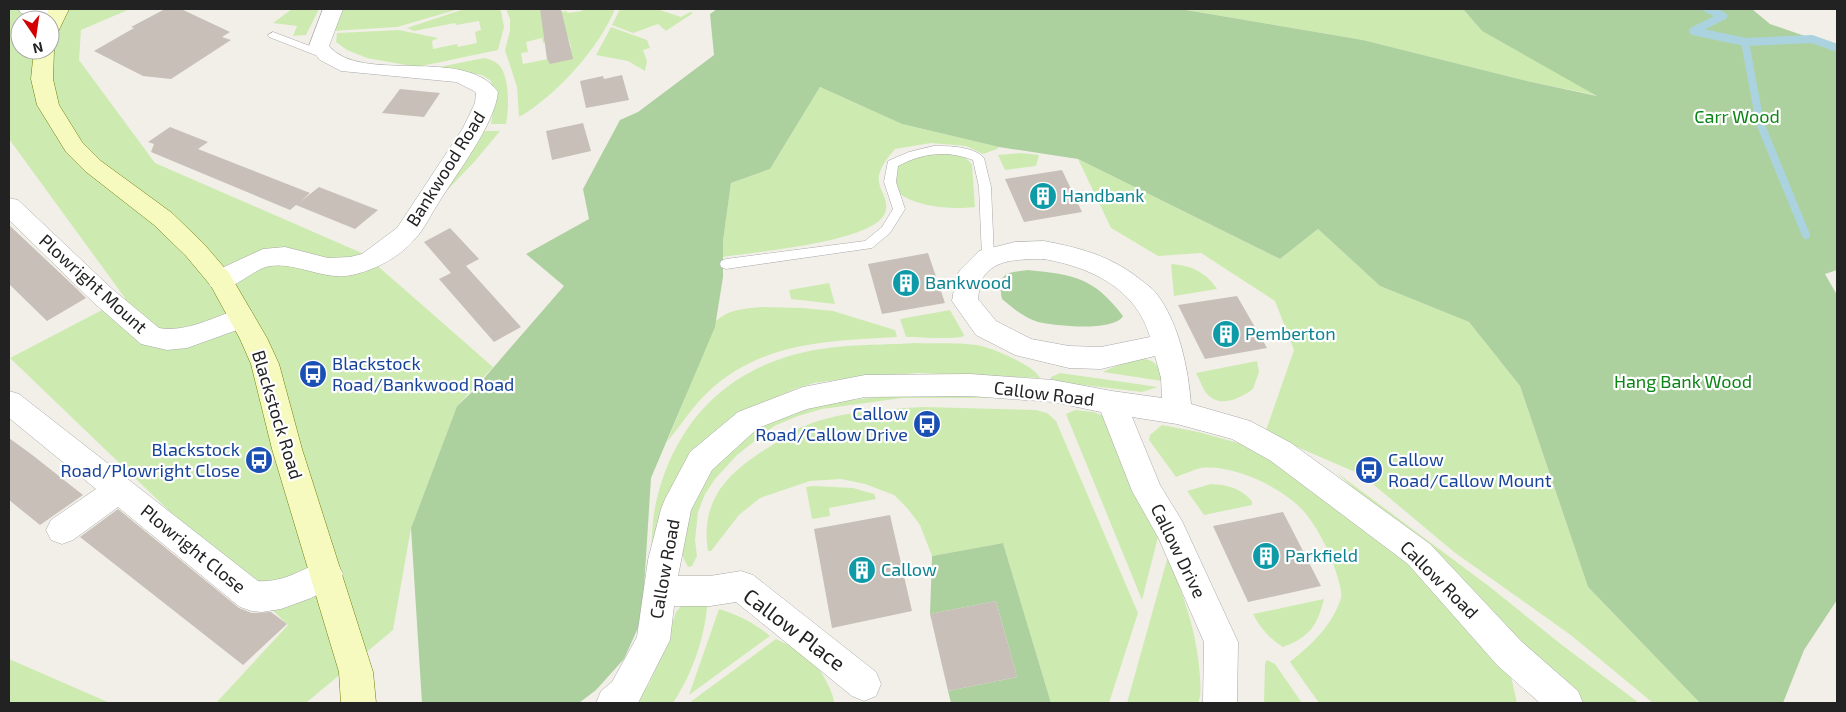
<svg xmlns="http://www.w3.org/2000/svg" width="1846" height="712" viewBox="0 0 1846 712" font-family="'Exo 2',sans-serif">
<rect width="100%" height="100%" fill="#f2efe9"/>
<path fill="#cdebb0" fill-rule="evenodd" d="M9,9H130L81,30L79,60L155,163L364,254L493,367L457,406L411,528L393,630L306,703H216L288,625L10,358L125,298L9,139ZM20,20H50V50H20Z
M292,9H319L306,35L293,36L297,26L273,23Z
M343,9H459L397,27L333,31Z
M464,9H499L501,11L504,27L498,50L417,67L367,58L347,50L336,42L337,33L399,30L438,38L432,41L433,49L457,44L458,47L477,43L475,32L481,30L479,21L456,25L455,23L414,31L407,28Z
M506,9H540L541,15L567,11V13L582,11V9H615C600,47 555,97 519,117L517,87L505,50L510,31V19ZM542,38L543,43L568,38L571,47L564,49L550,64L548,59L523,64L521,53L528,52L526,42Z
M620,9H657L681,17L690,12L693,13L666,31L658,24L633,33L612,25Z
M1180,9H1463L1482,31L1600,96L1527,81L1363,40Z
M611,27L647,40L650,48L643,50L647,61L645,71L628,61L596,55Z
M484,58C489,59 495,61 499,65C510,77 509,109 506,124H491L495,98L491,81L482,75L434,68Z
M820,87L902,124L999,147L997,149L983,154L966,146L931,143L895,149C889,156 882,164 879,175C876,189 892,200 884,215C870,242 755,252 723,257V241L731,183L770,169Z
M482,131H500L475,161L438,200Z
M942,153C953,155 966,154 972,165L975,207C952,210 916,207 897,192C897,187 895,181 895,176C896,154 927,154 942,153Z
M1021,153L1039,155L1036,166L1005,170L998,155Z
M1078,159L1280,259L1318,229L1380,286L1469,322L1520,386L1588,587L1700,703H1653L1572,636L1454,552L1362,475L1265,433L1294,350L1275,301L1201,253L1158,256L1111,228Z
M1171,264C1190,265 1206,272 1217,289L1174,296Z
M829,283L835,304L791,299L789,290Z
M761,307L803,308L833,311L895,330L897,337C827,341 761,342 708,392C692,407 681,425 667,442L716,321C730,309 743,309 761,307Z
M950,310L963,333L964,336C956,340 918,337 906,337L900,319Z
M915,343C934,344 964,342 981,346C996,350 1034,365 1040,378L918,373L843,379L814,383L795,389L742,412L727,421L703,442L650,574C652,549 651,522 657,498C679,411 740,359 828,348C857,344 886,345 915,343Z
M1137,358C1156,360 1158,363 1162,381L1103,372C1106,370 1132,359 1137,358Z
M1257,361L1259,372L1253,389C1241,398 1221,408 1208,395C1203,390 1200,380 1196,373Z
M1060,373L1158,387L1142,392L1051,381V377Z
M913,394L995,398H902L822,409L798,416L774,426L737,455L715,479L705,494L698,512L695,540L697,556L692,566L688,567C686,563 683,558 682,553C678,541 688,514 693,502C697,494 700,485 705,478C751,408 837,400 913,394Z
M923,407L1036,410L1047,413L1056,421L1138,613L1109,703H1051L1003,543L932,556L920,525L908,509L894,495L865,484L841,479L810,481L760,498L739,515L711,551H708C699,497 732,469 774,444C784,438 795,429 807,425C843,411 885,409 923,407Z
M1075,410L1094,412L1106,417L1158,537L1142,600L1066,414Z
M1162,425L1198,432L1253,447L1366,523L1508,663L1517,703H1319L1290,662C1312,644 1332,626 1341,598C1343,590 1334,566 1331,557C1324,542 1317,528 1306,514C1286,489 1234,464 1201,468C1193,470 1184,474 1176,477L1149,440L1150,435Z
M1336,472L1490,587L1562,645L1639,703H1579L1535,667L1426,556Z
M1211,484C1229,485 1240,488 1252,501V505L1204,515L1187,491Z
M813,486L853,488L874,494L876,499L829,508L830,516L812,519L806,487Z
M1168,556C1184,597 1197,632 1200,676C1200,686 1202,694 1198,703H1127Z
M708,596C706,634 694,671 673,703H635L649,684L664,649L676,612L682,605Z
M1324,599C1317,626 1310,637 1283,647C1270,639 1260,628 1253,614Z
M719,609C739,615 754,623 770,636L689,695Z
M776,639C785,644 801,648 808,655C816,662 835,693 834,703H689Z
M9,659L110,703H10Z
M1267,660L1275,664L1302,703H1264L1265,663Z"/>
<path fill="#add19e" d="M717,9H1180L1363,40L1527,81L1597,96L1482,31L1463,9H1752L1770,24L1837,47V270L1825,274L1837,295V600L1804,650L1783,703H1700L1588,587L1520,386L1469,322L1380,286L1318,229L1280,259L1078,159L999,147L902,124L820,87L770,169L731,183L723,241V277L715,327L651,478L642,619L624,659L596,690L579,703H422L411,528L457,406L473,391L564,286L526,254L589,219L583,189L620,120L638,112L714,55L710,14Z
M1028,270C1075,275 1093,277 1123,316C1114,332 1055,326 1038,322C1024,318 1013,308 1002,299C997,273 1005,273 1028,270Z
M1003,543L1051,703H951L948,691L1017,677L996,601L930,614L932,556Z"/>
<g fill="none" stroke-linecap="round" stroke-linejoin="round">
<path stroke="#aad3df" stroke-width="8" d="M1708,9L1723,16L1693,31L1745,42L1812,39L1837,48
M1745,42L1760,123L1806,235"/>
</g>
<path fill="#c7bfb8" d="M165,9H181L230,32L222,37L231,40L171,79L143,76L94,51L134,28L131,27Z
M540,9H561L573,59L550,64L547,59Z
M622,75L629,100L586,108L580,81L603,76L604,79Z
M400,89L440,93L424,117L382,113Z
M583,123L591,151L552,160L546,131Z
M170,127L208,142L198,149L310,193L300,202L319,187L378,210L355,229L296,205L290,210L151,152L154,144L148,142Z
M1062,170L1082,212L1024,222L1005,179Z
M9,225L76,288L86,298L47,321L9,284Z
M450,228L479,259L466,266L521,327L494,342L439,279L451,273L424,242Z
M928,253L945,303L882,314L868,264Z
M1237,296L1267,348L1205,359L1178,305Z
M9,438L31,454L83,495L40,525L9,500Z
M118,509L239,608L252,613L271,612L287,624L243,665L80,537Z
M1283,512L1321,586L1248,602L1213,526Z
M890,515L912,611L832,628L814,529Z
M996,601L1017,677L948,691L930,614Z"/>
<g fill="none" stroke-linecap="round" stroke-linejoin="round">
<g stroke="#a9a9a9" stroke-width="1">
<path id="lane" d="M273,32L331,54L332,56L331,58H323L269,37L268,35Z
M934,146C949,146 973,146 984,158L991,187L994,257L992,260H984L982,257L979,187L973,160C946,150 923,153 898,166L896,182L905,209L890,233L872,248L726,269L721,267L720,264L721,261L726,259L865,241L882,227L893,209L884,182L888,161L909,152Z"/>
</g>
<g stroke="#a9a9a9" stroke-width="1">
<path id="street" d="M18,9H66L68,11L65,15C52,19 34,17 21,13Z
M323,9H343L329,46C361,85 466,45 498,92C495,124 457,173 439,202C431,214 424,230 414,240C398,258 375,270 352,275C323,281 298,262 270,266C249,270 234,294 211,287L207,280L211,273L263,249L285,247L328,258L350,257L362,254L397,228L463,128L475,103L476,93L474,91L456,82L341,71L320,60L309,46Z
M9,198L18,200L111,288L159,328C187,333 215,316 242,308L251,311L255,318L251,325L187,348L167,350L141,344L93,302L9,220Z
M1044,241C1081,248 1111,256 1141,280C1146,284 1152,288 1156,293C1179,323 1188,367 1191,404L1250,421L1291,443L1430,544L1521,641L1578,691L1583,703H1540L1497,665L1408,564L1271,461L1232,439L1177,424L1132,417L1160,485L1182,521L1238,642L1237,703H1203L1204,642L1159,539L1132,491L1101,412L1053,402L970,396L865,397L807,409L758,428L712,470L691,510L678,576H710L741,571L753,575L876,672L881,684L876,696L864,701L852,696L736,602L710,606H674L670,640L638,703H596L601,691L612,682L637,637L648,560L661,509L665,499L690,452L738,412L803,387L865,375L970,374L1053,380L1112,391L1162,398L1161,378L1155,356L1101,369L1069,368L1015,355L976,335L952,301L956,277L960,270L979,251L1015,242ZM1044,259C1090,267 1136,288 1150,337L1101,347L1069,346L1031,339L996,321L978,299C979,293 979,284 982,279C995,257 1022,260 1044,259Z
M9,391L19,394L258,581C284,583 304,568 327,559L338,564L343,574L338,584L311,598L281,609L262,612L252,611L240,607L118,507L73,540L62,544L51,540L46,530L51,520L96,489L9,418Z"/>
</g>
<g stroke="#707d05" stroke-width="1">
<path id="secondary" d="M49,9H69L57,34L50,36V20H44Z
M50,45L54,50L53,79L59,105L82,142L101,161L172,213L204,244L229,273L267,338L279,364L302,449L373,672L376,703H341L339,672L272,449L251,364L240,339L211,286L186,256L154,225L85,171L66,152L37,105L31,79L34,50H50Z"/>
</g>
<use href="#lane" fill="#fff" fill-rule="evenodd"/>
<use href="#street" fill="#fff" fill-rule="evenodd"/>
<use href="#secondary" fill="#f7fabf" fill-rule="evenodd"/>
</g>
<defs>
<g id="building-disc" transform="scale(1.4375)"><circle r="9.5" fill="#0f9aa8" stroke="#fff"/><path d="M-4-6H4V6H1V3H-1V6H-4ZM-2.5-4.3h1.7v1.8h-1.7ZM.8-4.3h1.7v1.8H.8ZM-2.5-1h1.7V.8h-1.7ZM.8-1h1.7V.8H.8Z" fill="#fff"/></g>
<g id="bus-disc" transform="scale(1.4375)"><circle r="9.5" fill="#1a4fb4" stroke="#fff"/><path d="M-5-6H5V4H4V6H2V4H-2V6H-4V4H-5ZM-3.5-4V0h7V-4ZM-3.5 1.2v1.5H-2V1.2ZM2 1.2v1.5H3.5V1.2Z" fill="#fff"/></g>
</defs>
<g fill-rule="evenodd">
<use href="#building-disc" x="1043" y="196"/>
<use href="#building-disc" x="906" y="283"/>
<use href="#building-disc" x="1226" y="334"/>
<use href="#bus-disc" x="313" y="374"/>
<use href="#bus-disc" x="927" y="424"/>
<use href="#bus-disc" x="259" y="460"/>
<use href="#bus-disc" x="1369" y="470"/>
<use href="#building-disc" x="1266" y="556"/>
<use href="#building-disc" x="862" y="570"/>
</g>
<g text-anchor="middle" stroke-width="4.5" stroke-linejoin="round" paint-order="stroke">
<g font-size="18" fill="#0c8416" stroke="#fff">
<text x="1737" y="123">Carr Wood</text>
<text x="1683" y="388">Hang Bank Wood</text>
</g>
<g font-size="18" fill="#222" stroke="#fff">
<text transform="translate(446 169) rotate(-58)" y="6">Bankwood Road</text>
<text transform="translate(93 284) rotate(42)" y="6">Plowright Mount</text>
<text transform="translate(1044 394) rotate(7)" y="6">Callow Road</text>
<text transform="translate(277 415) rotate(73)" y="6">Blackstock Road</text>
<text transform="translate(193 549) rotate(39)" y="6">Plowright Close</text>
<text transform="translate(1178 551) rotate(64)" y="6">Callow Drive</text>
<text transform="translate(665 569) rotate(-80)" y="6">Callow Road</text>
<text transform="translate(1439 580) rotate(45)" y="6">Callow Road</text>
</g>
<g font-size="18" fill="#0d838f" stroke="#fff" text-anchor="start">
<text x="1062" y="202">Handbank</text>
<text x="925" y="289">Bankwood</text>
<text x="1245" y="340">Pemberton</text>
<text x="1285" y="562">Parkfield</text>
<text x="881" y="576">Callow</text>
</g>
<g font-size="18" fill="#164399" stroke="#fff" text-anchor="start">
<text x="332" y="370">Blackstock<tspan x="332" dy="21">Road/Bankwood Road</tspan></text>
<text x="908" y="420" text-anchor="end">Callow<tspan x="908" dy="21">Road/Callow Drive</tspan></text>
<text x="240" y="456" text-anchor="end">Blackstock<tspan x="240" dy="21">Road/Plowright Close</tspan></text>
<text x="1388" y="466">Callow<tspan x="1388" dy="21">Road/Callow Mount</tspan></text>
</g>
<g font-size="21" fill="#222" stroke="#fff">
<text transform="translate(794 630) rotate(37)" y="7">Callow Place</text>
</g>
</g>
<rect width="1846" height="712" fill="none" stroke="#222222" stroke-width="20"/>
<g transform="translate(35 35) rotate(167)"><circle r="24" fill="#ffffff" stroke="#a7a7a7"/>
<path d="M0-4L9 19L0 12L-9 19Z" fill="#d40000"/>
<text y="-8" font-size="14" font-weight="bold" text-anchor="middle" fill="#222222">N</text>
</g>
</svg>
